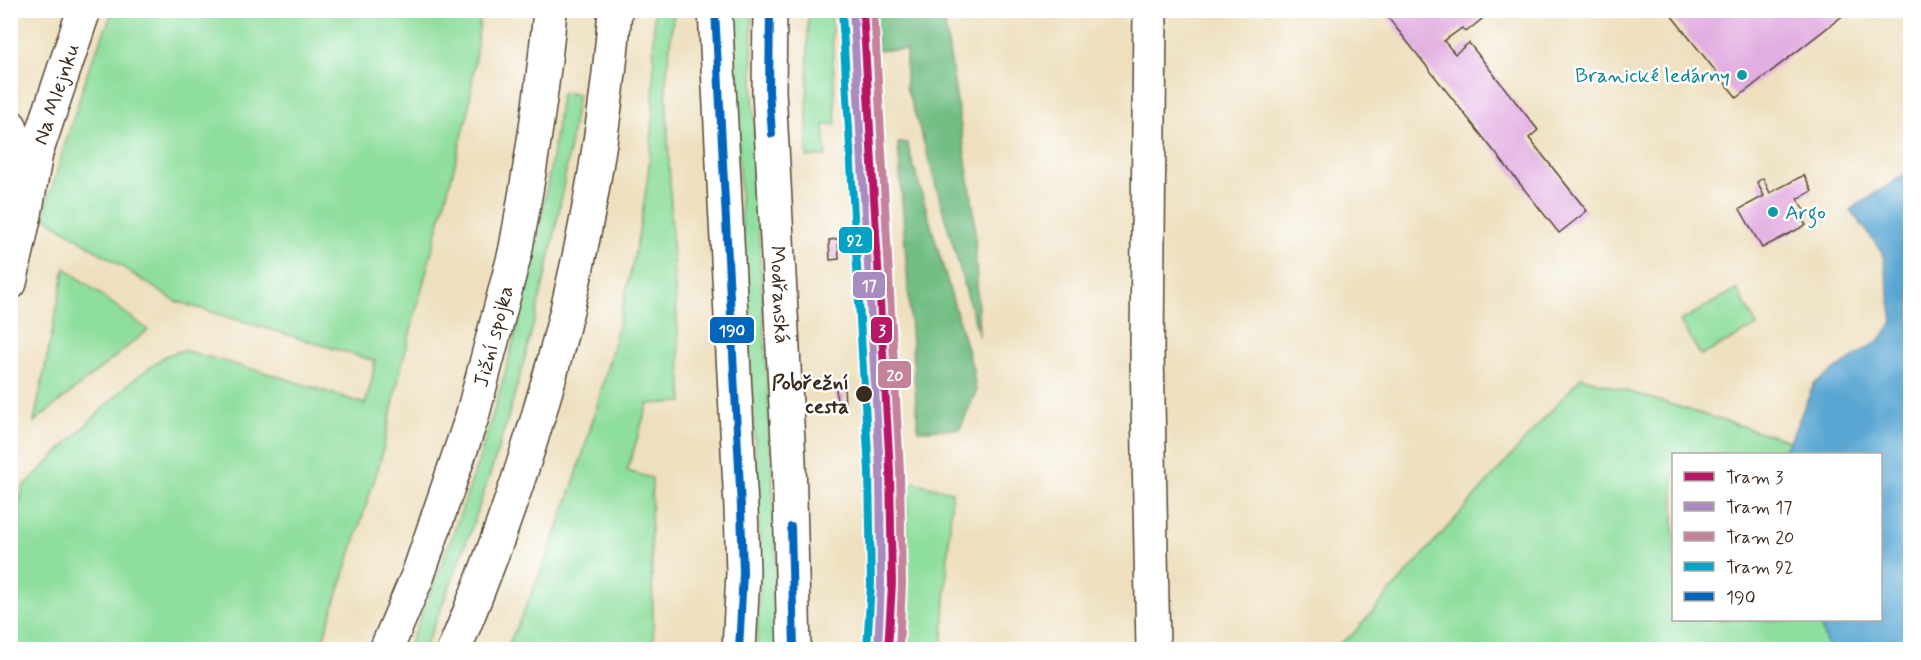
<svg xmlns="http://www.w3.org/2000/svg" width="1921" height="660" viewBox="0 0 1921 660" font-family="Mynerve,sans-serif">
<rect width="100%" height="100%" fill="#fff"/>
<filter id="ink" filterUnits="userSpaceOnUse"><feTurbulence type="fractalNoise" baseFrequency=".0167" numOctaves="2"/><feDisplacementMap in="SourceGraphic" scale="12" xChannelSelector="R" yChannelSelector="G"/><feConvolveMatrix kernelMatrix="1 2 1 2 8 2 1 2 1" color-interpolation-filters="sRGB"/></filter>
<filter id="wash" filterUnits="userSpaceOnUse"><feTurbulence type="fractalNoise" baseFrequency=".008" numOctaves="4" result="noise"/><feDisplacementMap in="SourceGraphic" scale="24" xChannelSelector="R" yChannelSelector="G"/><feGaussianBlur stdDeviation="1.35" result="paint"/><feColorMatrix in="noise" values="0 0 0 0 0 0 0 0 0 0 0 0 0 0 0 0 0 1.4 0 .05"/><feComposite in="paint" operator="in"/></filter>
<g filter="url(#wash)">
<rect width="100%" height="100%" fill="#eee0bf"/>
<path fill="#8ede9d" stroke="#64845e" stroke-width="1.5" d="M113,11H481L468,114L401,368L380,462L320,649H11V545L23,487L127,385L165,356L183,350L274,375L365,404L371,383L375,361L175,301L43,216L89,68Z
M654,11H674L666,81L673,264L683,402L648,404L627,471L652,478L651,537L654,649H506C555,551 587,448 614,342C628,286 641,231 648,174C655,120 653,65 654,11Z
M732,11H752C753,224 774,436 780,649H756C764,550 755,449 749,350C742,237 736,124 732,11Z
M808,11H831L836,124L824,125L826,156L807,157Z
M561,93L578,94C569,149 562,205 549,260C519,393 478,524 424,649H407C465,514 511,374 539,228C548,183 556,139 561,93Z
M65,268L148,330L34,422Z
M1737,289L1757,326L1701,356L1680,321Z
M1581,377L1790,441L1781,454H1674V620H1819L1828,649L1330,650L1352,635Z
M909,481L952,492L942,649H896Z"/>
<path fill="#72bd84" stroke="#567451" stroke-width="1.5" d="M874,11H943L974,213L979,336L921,133L906,87V50H874Z
M898,143H907L973,370L976,392L960,429L918,430Z"/>
<path fill="#58a6d1" stroke="#4a6878" stroke-width="1.5" d="M1910,171V649H1828L1819,620H1880V454H1781L1790,441L1814,384L1880,340L1893,322L1883,252L1850,210Z"/>
<g id="blocks">
<path fill="#e2ade1" d="M1382,10H1493L1466,32L1462,28L1444,41L1455,54L1469,43L1538,130L1529,138L1587,211L1559,233Z
M1667,10H1850L1737,98Z
M1804,175L1812,191L1798,199L1807,216L1802,219L1806,225L1762,248L1740,209L1764,196L1757,182L1763,178L1770,193Z
M838,239L839,259L830,260L829,240Z
M836,386H844L845,405L837,406Z"/>
</g>
</g>
<g filter="url(#ink)">
<use href="#blocks" fill-opacity="0" stroke="#564536" stroke-width="1.5"/>
<g fill="none" stroke-linecap="round" stroke-linejoin="round">
<g stroke="#564536" stroke-width="36">
<g id="minor">
<path d="M1150,10L1147,352L1153,650"/>
<path id="s1" d="M10,126L18,155L25,214L36,153L84,10"/>
<path d="M10,283L25,214"/>
</g>
</g>
<g stroke="#564536" stroke-width="36">
<g id="major">
<path d="M715,10L741,507L743,573L739,650"/>
<path id="s2" d="M770,10L769,91L789,460L794,650"/>
<path id="s3" d="M386,650L418,575L472,417L515,253"/>
</g>
</g>
<g stroke="#564536" stroke-width="36">
<path id="highway" d="M515,253C530,172 543,92 550,10
M454,650C540,446 598,231 615,10"/>
</g>
<use href="#minor" stroke="#fff" stroke-width="33"/>
<use href="#major" stroke="#fff" stroke-width="33"/>
<use href="#highway" stroke="#fff" stroke-width="33"/>
<g stroke="#fff" stroke-width="12">
<path id="bus-1" d="M715,10L741,507L743,573L739,650
M770,10L769,91L772,134
M791,527L794,650"/>
</g>
<use href="#bus-1" stroke="#0065bd" stroke-width="8"/>
<g stroke="#fff" stroke-width="12">
<path id="tram-1" d="M863,10L890,471L892,584L888,650"/>
</g>
<g stroke="#fff" stroke-width="12">
<path id="tram-2" d="M853,11L880,471L881,584L878,649"/>
</g>
<g stroke="#fff" stroke-width="12">
<path id="tram-3" d="M874,10L900,470L902,584L899,650"/>
</g>
<g stroke="#fff" stroke-width="12">
<path id="tram-4" d="M842,11L869,472L871,584L867,649"/>
</g>
<use href="#tram-1" stroke="#b71965" stroke-width="8"/>
<use href="#tram-2" stroke="#a88cbf" stroke-width="8"/>
<use href="#tram-3" stroke="#c4839b" stroke-width="8"/>
<use href="#tram-4" stroke="#03a3c5" stroke-width="8"/>
</g>
</g>
<g fill="#0f9aa8" stroke="#fff" stroke-width="2">
<circle cx="1742" cy="75" r="6"/>
<circle cx="1773" cy="212" r="6"/>
</g>
<circle fill="#3b2a1e" stroke="#fff" stroke-width="2" cx="864" cy="394" r="9"/>
<g text-anchor="middle" stroke-width="5" stroke-linejoin="round" paint-order="stroke">
<g font-size="21" fill="#0d838f" stroke="#fff" text-anchor="end">
<text x="1730" y="82">Branické ledárny</text>
<text x="1785" y="219" text-anchor="start">Argo</text>
</g>
<g font-size="21" fill="#3b2a1e" stroke="#fff">
<text dy="7" stroke="none"><textPath href="#s1" startOffset="214">Na Mlejnku</textPath></text>
<text dy="7" stroke="none"><textPath href="#s2" startOffset="285">Modřanská</textPath></text>
<text dy="7" stroke="none"><textPath href="#s3" startOffset="332">Jižní spojka</textPath></text>
</g>
<g font-size="21" font-weight="bold" fill="#3b2a1e" stroke="#fff" text-anchor="end">
<text x="849" y="389">Pobřežní<tspan x="849" dy="24">cesta</tspan></text>
</g>
</g>
<g stroke="#fff" stroke-width="2">
<rect x="838" y="226" width="35" height="28" rx="6" fill="#03a3c5"/>
<rect x="852" y="271" width="34" height="28" rx="6" fill="#a88cbf"/>
<rect x="870" y="316" width="23" height="28" rx="6" fill="#b71965"/>
<rect x="709" y="316" width="46" height="28" rx="6" fill="#0065bd"/>
<rect x="877" y="360" width="35" height="29" rx="6" fill="#c4839b"/>
</g>
<g font-size="16" text-anchor="middle" font-weight="bold" fill="#fff">
<text x="855" y="246">92</text>
<text x="869" y="291">17</text>
<text x="882" y="336">3</text>
<text x="732" y="336">190</text>
<text x="895" y="381">20</text>
</g>
<rect width="1921" height="660" fill="none" stroke="#fff" stroke-width="36"/>
<rect x="1672" y="453" width="210" height="168" fill="#ffffff" stroke="#b1aaa5" stroke-width="1.5"/>
<rect x="1684" y="472" width="30" height="9" fill="#b71965" stroke="#b1aaa5" stroke-width="1.5"/>
<text x="1726" y="483" font-size="18" fill="#3b2a1e">Tram 3</text>
<rect x="1684" y="502" width="30" height="9" fill="#a88cbf" stroke="#b1aaa5" stroke-width="1.5"/>
<text x="1726" y="513" font-size="18" fill="#3b2a1e">Tram 17</text>
<rect x="1684" y="532" width="30" height="9" fill="#c4839b" stroke="#b1aaa5" stroke-width="1.5"/>
<text x="1726" y="543" font-size="18" fill="#3b2a1e">Tram 20</text>
<rect x="1684" y="562" width="30" height="9" fill="#03a3c5" stroke="#b1aaa5" stroke-width="1.5"/>
<text x="1726" y="573" font-size="18" fill="#3b2a1e">Tram 92</text>
<rect x="1684" y="592" width="30" height="9" fill="#0065bd" stroke="#b1aaa5" stroke-width="1.5"/>
<text x="1726" y="603" font-size="18" fill="#3b2a1e">190</text>
</svg>
